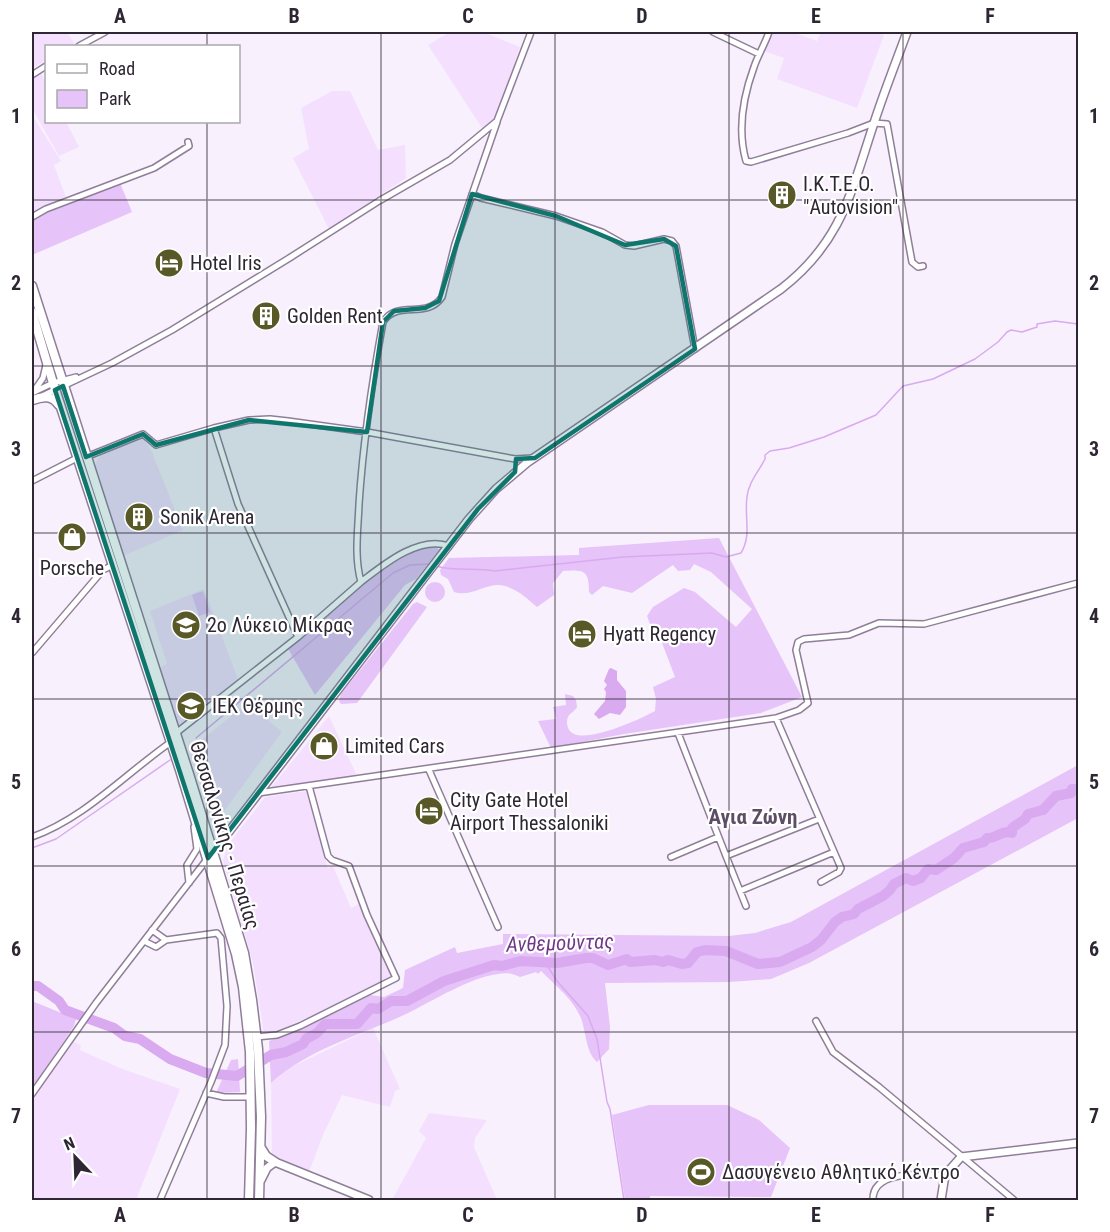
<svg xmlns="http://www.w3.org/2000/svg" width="1110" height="1232" viewBox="0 0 1110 1232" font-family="'Roboto Condensed',sans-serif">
<rect width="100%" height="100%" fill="#f8f0fc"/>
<path fill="#f4e0fe" d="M32,32H67L75,45L46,46V60L32,69Z
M450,32H483L520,47L496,120L482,128L428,45Z
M771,32H792L817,41L821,32H874L884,35L857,108L777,79L784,58L764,51Z
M41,73L46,84V122H66L79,147L59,156L32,108V79Z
M332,91H350L378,150L405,145L406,178L329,229L293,158L309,149L301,108Z
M32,115L61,161L54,165L67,200L32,214Z
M143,438L151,450L183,530L121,557L93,468L100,456Z
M204,589L239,682L181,729L159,668L167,664L150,611Z
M247,703L282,732L217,821L193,747Z
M329,716L357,776L269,790Z
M306,791L328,868L333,866L351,908L359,904L393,977L322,1011L279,1030L264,1034L253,963L223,861L226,850L231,841L265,797Z
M32,1026L63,1037L81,1045L80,1050L120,1068L180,1089L136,1200H32Z
M373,1028L400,1089L395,1091L390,1107L342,1095L323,1135L309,1172L272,1156L271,1083L287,1069Z
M429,1113L487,1120L475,1138L474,1147L497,1200H392L426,1138L419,1131Z"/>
<path fill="#e6c3f8" d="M120,183L132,212L32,255V220L46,212Z
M719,538L802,697L761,713L624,734L551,748L538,721L556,719L553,707L566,705L565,694L573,696L576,700L577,707C575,711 569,714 568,717C566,721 567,728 570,731C582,746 641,719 655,711L656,699L653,687L675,677L659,635L650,624L647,616L653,607L684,588L695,592L736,627L752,609L711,572L694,564L690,570L678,571L673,565L632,593L603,586L592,595L589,592C589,569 583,570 563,571L553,583L554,595L537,607C528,599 517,589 505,586C488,581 472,598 454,592L448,579L441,575L440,570L449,558L579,555V548Z
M433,545L439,550L416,579L405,585L315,695L287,647L377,573L415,550Z
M425 592a10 10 0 1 1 20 0a10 10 0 1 1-20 0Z
M203,591L210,612L199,616L192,595Z
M417,602L427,607L357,703L341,704L339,701L341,694L413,604Z
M1078,765V818L809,963L771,979L729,982L605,983L610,1027L609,1049L597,1062C586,1053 586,1032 581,1018C573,999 556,986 541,971L538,974L536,972L520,977C513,974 507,972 498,974C468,978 433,1001 406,1014C361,1035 308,1049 271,1083L269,1041L301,1028L370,995L384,997L403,988L405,970L455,947L457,953L503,944V934L729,936L755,933L791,922Z
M32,1001L76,1019L74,1026L32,1088Z
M238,1059L240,1092L216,1093L231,1060Z
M649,1105H727L759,1120L790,1148L771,1197L650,1196V1200H625L612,1115Z"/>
<path fill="#d9aaf0" d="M611,668L617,671V680L626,691V707L620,715L610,713L599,719L594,714L605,701L606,692L604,689L607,685L604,681L609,669Z"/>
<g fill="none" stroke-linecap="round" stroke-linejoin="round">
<path stroke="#d9aaf0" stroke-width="1.5" d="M436,566C456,572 475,567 495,571L623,557L712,553L726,557L741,553C752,535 744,516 747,497C748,483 759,471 765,459V455L770,451L789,448L824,437L876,415L903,386L933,379L975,359L998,342L1007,332L1011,330L1022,332L1037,327V324L1055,321L1078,324
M196,738L393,573L410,565L429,564
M32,848L56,839L170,760
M545,962L557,981L588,1016L597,1039L607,1102L610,1109L624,1200"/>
<path stroke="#d9aaf0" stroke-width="10" d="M32,986H38L59,1001L65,1010L114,1028L125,1036L140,1039L170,1059L206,1073L237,1076L271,1055L286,1052L303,1044L306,1039L317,1033L325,1024H357L371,1008L378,1009L391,1001H407L444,981L494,965L502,966L520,961L557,963L586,958H593L608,965L627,959L630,962L655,960L663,962L668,960L682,964L688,963L697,952L705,950L726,951L758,964L780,962L812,947L821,940L835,922L842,917L854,914L858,909L883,896L890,890L894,884L906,878L913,881L921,878L928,869L936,870L954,858L963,848L984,842L987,838C996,839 1003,829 1012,833V828L1025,819L1028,814L1043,810L1056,796L1071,793L1072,789H1078"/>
<g stroke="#907e99" stroke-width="8">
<path id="minor" d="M713,32L759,54
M769,32C765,44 758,55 754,67C743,97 737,129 746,161L751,162L848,133L874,123L887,124L912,262L918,267L923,266
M79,46L105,32
M32,75L46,66
M472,194L481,198L556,216L602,232L625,245L634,246L664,239L672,241L676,246L695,349
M32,217L46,209L154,168L189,146L188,142
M34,391L43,378L46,365
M32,393L53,383L76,377
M42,396L112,363L172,330L291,257L379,201L450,160L497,121L531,32
M214,428L249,420L270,419L288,421L367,432L515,459L533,458
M86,457L143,434L156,445L214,428L238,504L298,637
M32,481L77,458
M449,546C419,535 383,565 361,582C354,556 358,531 359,504C363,443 372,382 383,322C397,299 427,320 442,297L455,244L497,122
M32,653L103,570L113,565
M776,718L841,868L839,872L821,882
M176,733L298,637L361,582
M678,733L726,856L819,819
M429,770L498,927
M258,793L776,718L799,710L808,703L796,650L798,642L804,639L849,635L879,623L924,624L1078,583
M32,837C85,818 125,774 171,742
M726,856L746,906
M671,857L718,837
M189,883L187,865L197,849L194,827
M740,891L834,852
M152,930L166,940L217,933L221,938L227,1006L225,1045L211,1082L160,1200
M144,941L156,947L166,940
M816,1021L833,1052L879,1087L1014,1200
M256,1037L277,1035L300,1026L396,978L367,915L349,866L332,860L328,856L309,786
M206,1093L224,1097H251
M32,1094L96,1003L208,858
M873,1200C872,1169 924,1175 945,1175"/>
</g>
<g stroke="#907e99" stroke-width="10">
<path id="tertiary" d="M211,855L469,519L496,489L528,462L781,289C842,242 851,192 874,123C884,92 896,62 907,32
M261,1180L267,1168L275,1162L369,1200
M941,1200L945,1175L961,1157L1078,1143"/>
</g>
<g stroke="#907e99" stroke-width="11">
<path id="primary" d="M32,286L189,774L244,953L252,1000L258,1049L261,1117L259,1200
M32,312L53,383L180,770L236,954L243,987L250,1052L251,1128L249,1200
M33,400C43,396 52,395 59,405
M261,1148L266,1156L275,1162"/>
</g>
<use href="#minor" stroke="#fff" stroke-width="5"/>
<use href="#tertiary" stroke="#fff" stroke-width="7"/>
<use href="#primary" stroke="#fff" stroke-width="8"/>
</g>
<path fill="#0f766e" fill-opacity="0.2" stroke="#0f766e" stroke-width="4.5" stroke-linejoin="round" d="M472,194L556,216L625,245L664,239L676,246L695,349L535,458L516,459L515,472L478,509L208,858L55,390L63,386L86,457L143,434L156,445L249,420L367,432L383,322L394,311L425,308L439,301Z"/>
<path fill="none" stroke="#2e2632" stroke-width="1.5" stroke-opacity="0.55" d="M207,32V46M381,32V1200M555,32V1200M729,32V1200M903,32V1200M207,122V1200M32,200H1078M32,366H1078M32,533H1078M32,699H1078M32,866H1078M32,1032H1078"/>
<defs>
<g id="building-disc" transform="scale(1.5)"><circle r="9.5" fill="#585926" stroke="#fff"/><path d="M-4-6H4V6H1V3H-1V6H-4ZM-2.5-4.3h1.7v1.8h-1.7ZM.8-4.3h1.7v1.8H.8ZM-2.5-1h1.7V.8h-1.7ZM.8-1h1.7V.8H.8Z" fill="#fff"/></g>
<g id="hotel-disc" transform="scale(1.5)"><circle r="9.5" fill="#585926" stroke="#fff"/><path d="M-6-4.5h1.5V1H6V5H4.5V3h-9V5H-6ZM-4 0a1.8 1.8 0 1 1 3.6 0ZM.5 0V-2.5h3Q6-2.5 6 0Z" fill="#fff"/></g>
<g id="shop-disc" transform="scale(1.5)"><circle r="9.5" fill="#585926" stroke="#fff"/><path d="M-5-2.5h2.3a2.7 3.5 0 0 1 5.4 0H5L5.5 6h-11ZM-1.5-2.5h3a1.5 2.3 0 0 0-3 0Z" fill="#fff"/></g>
<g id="school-disc" transform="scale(1.5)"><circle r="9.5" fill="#585926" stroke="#fff"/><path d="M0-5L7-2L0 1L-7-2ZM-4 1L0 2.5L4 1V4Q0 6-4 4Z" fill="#fff"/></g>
<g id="stadium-disc" transform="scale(1.5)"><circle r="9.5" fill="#585926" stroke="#fff"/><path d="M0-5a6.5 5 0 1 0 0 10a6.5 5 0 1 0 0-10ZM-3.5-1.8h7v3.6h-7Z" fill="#fff"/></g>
</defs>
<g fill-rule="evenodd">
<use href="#building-disc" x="782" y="195"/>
<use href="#hotel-disc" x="169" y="263"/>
<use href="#building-disc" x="266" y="316"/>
<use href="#building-disc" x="139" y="517"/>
<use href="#shop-disc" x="72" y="537"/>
<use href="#school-disc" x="186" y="625"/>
<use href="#hotel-disc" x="582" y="634"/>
<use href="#school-disc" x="191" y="706"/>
<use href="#shop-disc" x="324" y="746"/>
<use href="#hotel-disc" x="429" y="811"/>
<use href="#stadium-disc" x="701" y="1172"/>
</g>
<g text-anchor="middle" stroke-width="4.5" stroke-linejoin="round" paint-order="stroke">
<g font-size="20" fill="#2e2632" stroke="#fff" text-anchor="start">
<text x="803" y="191">I.Κ.Τ.Ε.Ο.<tspan x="803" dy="23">"Autovision"</tspan></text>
<text x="190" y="270">Hotel Iris</text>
<text x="287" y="323">Golden Rent</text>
<text x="160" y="524">Sonik Arena</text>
<text x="72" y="575" text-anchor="middle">Porsche</text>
<text x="207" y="632">2ο Λύκειο Μίκρας</text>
<text x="603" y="641">Hyatt Regency</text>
<text x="212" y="713">ΙΕΚ Θέρμης</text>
<text x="345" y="753">Limited Cars</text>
<text x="450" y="807">City Gate Hotel<tspan x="450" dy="23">Airport Thessaloniki</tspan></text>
<text x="722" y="1179">Δασυγένειο Αθλητικό Κέντρο</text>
</g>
<g font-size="20" fill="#2e2632" stroke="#fff">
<text transform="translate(225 835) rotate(73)" y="7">Θεσσαλονίκης - Περαίας</text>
</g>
<g font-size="21" font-weight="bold" fill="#5e4d66" stroke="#fff">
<text x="753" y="824">Άγια Ζώνη</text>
</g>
<g font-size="21" font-style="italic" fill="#703889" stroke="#fff">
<text transform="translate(560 943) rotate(-2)" y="7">Ανθεμούντας</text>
</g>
</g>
<rect width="1110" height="1232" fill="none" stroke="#ffffff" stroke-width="66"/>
<rect x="45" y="45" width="195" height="78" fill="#ffffff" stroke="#aba8ad" stroke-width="1.5"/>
<rect x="57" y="64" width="30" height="9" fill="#ffffff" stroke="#aba8ad" stroke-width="1.5"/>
<text x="99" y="75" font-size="18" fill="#2e2632">Road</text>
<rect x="57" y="90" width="30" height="18" fill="#e6c3f8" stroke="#aba8ad" stroke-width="1.5"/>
<text x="99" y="105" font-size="18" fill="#2e2632">Park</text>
<g transform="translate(75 1157) rotate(337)" stroke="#ffffff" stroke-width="4.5" paint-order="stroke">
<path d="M0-4.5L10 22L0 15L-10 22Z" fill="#2e2632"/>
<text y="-9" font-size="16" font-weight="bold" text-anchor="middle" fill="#2e2632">N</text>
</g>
<rect x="33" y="33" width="1044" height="1166" fill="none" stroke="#2e2632" stroke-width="2"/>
<g font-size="20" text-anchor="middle" font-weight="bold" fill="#2e2632">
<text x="120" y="23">A</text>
<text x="294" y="23">B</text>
<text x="468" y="23">C</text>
<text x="642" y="23">D</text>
<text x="816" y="23">E</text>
<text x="990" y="23">F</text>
<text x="16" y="123">1</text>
<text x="1094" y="123">1</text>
<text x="16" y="290">2</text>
<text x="1094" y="290">2</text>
<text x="16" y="456">3</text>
<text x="1094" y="456">3</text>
<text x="16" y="623">4</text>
<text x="1094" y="623">4</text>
<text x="16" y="789">5</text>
<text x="1094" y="789">5</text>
<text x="16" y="956">6</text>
<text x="1094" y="956">6</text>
<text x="16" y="1123">7</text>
<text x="1094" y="1123">7</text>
<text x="120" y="1222">A</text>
<text x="294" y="1222">B</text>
<text x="468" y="1222">C</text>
<text x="642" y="1222">D</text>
<text x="816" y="1222">E</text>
<text x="990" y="1222">F</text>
</g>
</svg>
